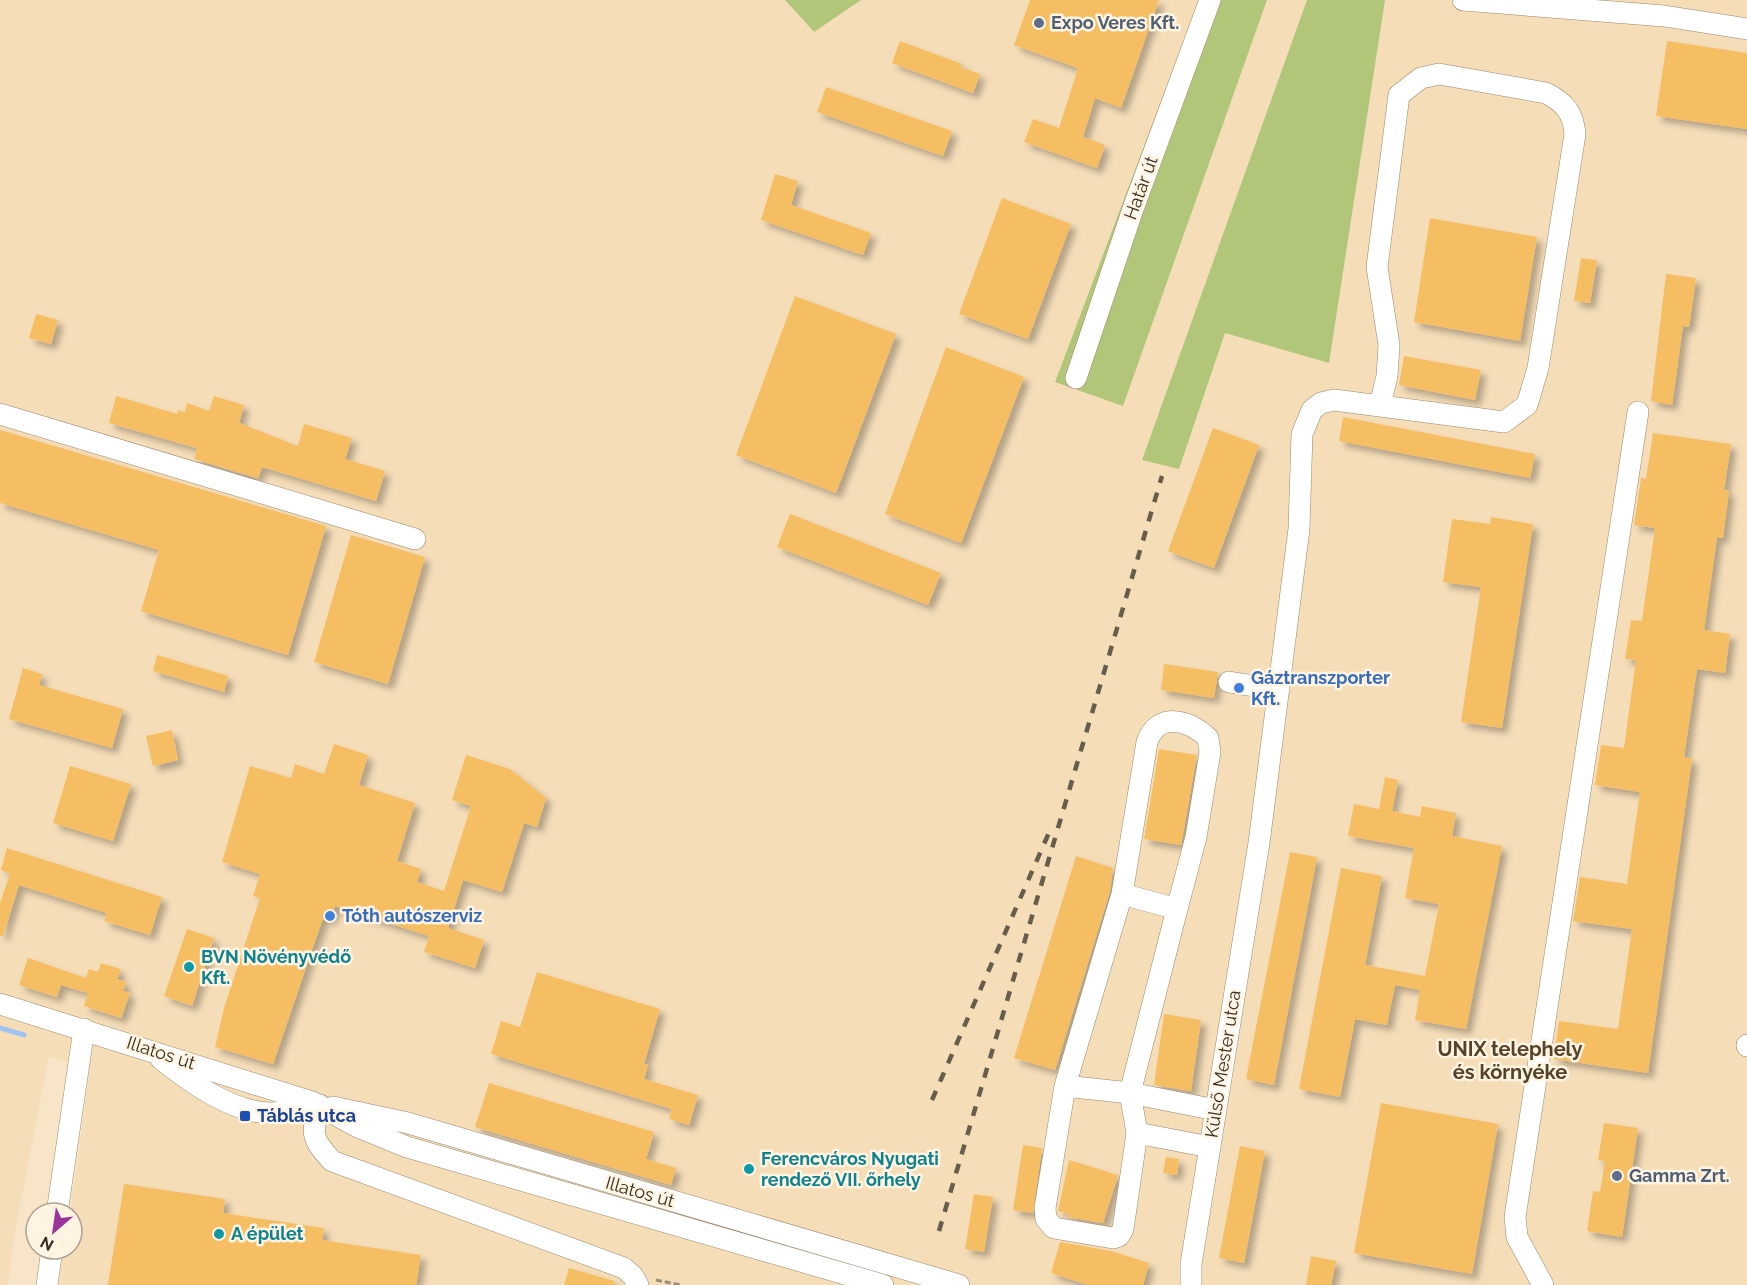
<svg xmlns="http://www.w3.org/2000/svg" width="1747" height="1285" viewBox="0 0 1747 1285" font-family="Raleway,sans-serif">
<defs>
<filter id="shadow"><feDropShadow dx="5.5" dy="5.5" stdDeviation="3" flood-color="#0004"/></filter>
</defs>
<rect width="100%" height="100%" fill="#f8e4c7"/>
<path fill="#f5ddb8" d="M0,0H785L814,32L861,0H1199L1055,381L1123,405L1267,0H1307L1142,459L1179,468L1225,333L1329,362L1385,0H1747V1285H59L64,1249H72V1213H70L90,1071L49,1056L14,1237L8,1285H0Z"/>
<path fill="#b1c679" d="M785,0H861L814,32Z
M1199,0H1267L1123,406L1055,382Z
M1307,0H1385L1329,363L1225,333L1179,469L1142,460Z"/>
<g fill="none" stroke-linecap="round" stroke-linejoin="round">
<path stroke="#a0c4f2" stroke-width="5" d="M0,1028L24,1035"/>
</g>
<path fill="#f6be64" filter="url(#shadow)" d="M1030,0H1159L1121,108L1095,98L1083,137L1105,145L1097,168L1024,142L1033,119L1059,128L1078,68L1014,45Z
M900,41L962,64L960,67L980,74L973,93L892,63Z
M1667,41L1747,53V129L1656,116Z
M826,87L952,131L943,156L817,112Z
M775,174L798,181L791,205L871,233L863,255L761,220Z
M1002,198L1071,224L1028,339L959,314Z
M1430,218L1537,237L1520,341L1414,322Z
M1581,258L1597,260L1590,303L1574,301Z
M1666,274L1696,278L1689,327L1683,326L1672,405L1651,401Z
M795,296L896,334L836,493L736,455Z
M36,314L58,320L51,344L29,338Z
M946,347L1024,377L961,543L885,514Z
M1404,356L1481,370L1475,400L1399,385Z
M116,396L177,414L178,410L185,412L187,403L209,411L214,396L244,405L239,423L298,446L304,424L352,438L345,459L385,471L376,501L262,467L258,478L194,459L197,448L109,423Z
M1343,417L1535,454L1530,478L1339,441Z
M1213,428L1259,445L1214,568L1168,551Z
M0,430L326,526L288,655L141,611L159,550L0,503Z
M1653,433L1731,444L1724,490L1729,491L1723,538L1717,537L1704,630L1730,634L1725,673L1697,669L1684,757L1692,759L1648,1073L1554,1059L1559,1021L1618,1029L1632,929L1573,921L1580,877L1627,884L1640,792L1595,785L1601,745L1624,748L1636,660L1625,659L1631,620L1642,621L1655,528L1634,525L1641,478L1646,479Z
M790,514L941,573L928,605L777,547Z
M1491,517L1533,524L1502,728L1461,722L1481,587L1443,582L1452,519L1490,524Z
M351,535L425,557L388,684L314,662Z
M157,655L228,676L224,692L153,671Z
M1164,664L1218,672L1214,698L1161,690Z
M23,668L42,674L39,685L123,709L112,748L9,719Z
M172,730L178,760L153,766L146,736Z
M334,744L368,755L359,785L415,803L397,861L421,869L417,882L444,891L471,806L452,800L466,755L510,769L546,798L537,827L524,823L502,892L463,880L448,928L484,940L475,968L424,952L429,936L335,906L331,920L323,918L273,1064L215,1047L224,1008L260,898L253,896L260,874L222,862L250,766L291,778L295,764L324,774Z
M1159,749L1197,755L1181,845L1144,839Z
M70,766L131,784L113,841L53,823Z
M1385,777L1398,780L1392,811L1420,817L1422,806L1456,813L1452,836L1502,846L1466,1029L1415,1020L1420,990L1395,985L1387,1025L1355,1019L1340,1097L1299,1089L1341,868L1382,876L1365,965L1425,976L1439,904L1405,898L1414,848L1348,836L1354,804L1379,809Z
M7,848L162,897L150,935L104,921L107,913L19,885L3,936H0V903L10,874L1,870Z
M1290,852L1317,857L1274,1085L1246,1079Z
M1076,856L1113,868L1110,891L1055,1070L1014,1058Z
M187,929L214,938L192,1006L164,996Z
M28,958L86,978L89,969L98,972L101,963L121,969L117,979L126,982L123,991L130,993L121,1018L84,1006L88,993L61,985L57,997L19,985Z
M537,972L660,1009L644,1064L648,1065L644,1079L698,1095L689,1125L669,1119L672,1109L491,1054L501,1021L520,1027Z
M1164,1014L1201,1020L1191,1091L1154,1085Z
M489,1083L654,1132L646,1159L676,1168L671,1185L475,1127Z
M1381,1103L1498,1124L1472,1274L1354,1253Z
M1604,1123L1638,1128L1622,1237L1587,1231L1593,1191L1600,1192L1605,1161L1598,1160Z
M1023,1145L1042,1148L1033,1213L1013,1210Z
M1240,1146L1265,1151L1244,1263L1219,1258Z
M1166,1157L1179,1159L1177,1175L1163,1173Z
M1069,1160L1118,1175L1103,1223L1068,1217L1069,1214L1058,1211Z
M124,1184L225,1199L223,1213L324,1228L322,1240L421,1255L416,1285H108Z
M974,1194L993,1197L984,1252L965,1249Z
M1060,1242L1111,1251L1149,1263L1143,1285H1089L1051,1273Z
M1311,1256L1336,1261L1331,1285H1306Z
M569,1268L614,1281V1285H564Z"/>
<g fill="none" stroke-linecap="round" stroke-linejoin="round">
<g stroke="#9a886c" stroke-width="22">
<path id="minor" d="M1463,0L1664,16L1747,29
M1076,378L1134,206L1210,0
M0,414L415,539
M1229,682L1279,690
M1122,894L1147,742C1158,711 1189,720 1208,738L1210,752L1196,837L1177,909
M0,1004L312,1102L358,1127L407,1147L883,1285
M1747,1045V1046
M161,1059C191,1083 240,1119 281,1112C291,1111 302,1106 312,1102
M1065,1086L1122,894L1177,909L1130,1093L1137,1133L1123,1229L1119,1236L1113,1238L1054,1228L1046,1219L1045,1208L1065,1086L1130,1093L1216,1110
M320,1105C311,1134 311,1138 332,1161L624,1268L633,1276L638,1285
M333,1107L408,1123L959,1285
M1137,1133L1210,1147
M57,1213L84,1029
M47,1285L52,1249
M1191,1285V1264L1259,843L1299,529L1302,434L1312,410L1321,403L1334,400L1504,422L1527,405L1538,368L1575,134C1573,112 1565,103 1546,93L1439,74L1421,78L1399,95L1377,267L1389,345L1387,376L1380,406
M1543,1285L1517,1237L1515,1217L1638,412"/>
</g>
<path stroke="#9c8e79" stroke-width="3" stroke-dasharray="6 3" stroke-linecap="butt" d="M656,1280L681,1285"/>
<use href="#minor" stroke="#fff" stroke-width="21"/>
<path stroke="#675d4c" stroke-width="4.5" stroke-dasharray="10 10" stroke-linecap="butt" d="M932,1100L1051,828
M939,1231L1162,476"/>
</g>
<g fill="#5c6f8a" stroke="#fff3e1" stroke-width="2">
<circle cx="1039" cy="23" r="6"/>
<circle cx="1617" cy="1176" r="6"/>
</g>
<g fill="#3f7fe0" stroke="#fff3e1" stroke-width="2">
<circle cx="1239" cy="688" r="6"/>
<circle cx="330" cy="916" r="6"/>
</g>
<g fill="#0f9aa8" stroke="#fff3e1" stroke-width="2">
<circle cx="189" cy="967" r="6"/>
<circle cx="749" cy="1169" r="6"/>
<circle cx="219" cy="1234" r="6"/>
</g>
<rect fill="#1a4fb4" stroke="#fff3e1" stroke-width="2" x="239" y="1110" width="12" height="12" rx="3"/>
<g text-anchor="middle" stroke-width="5" stroke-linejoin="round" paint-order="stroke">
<g font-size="18" font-weight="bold" fill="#4e5e75" stroke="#fff3e1" text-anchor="start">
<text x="1051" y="29">Expo Veres Kft.</text>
<text x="1629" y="1182">Gamma Zrt.</text>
</g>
<g font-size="18" fill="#352e22" stroke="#fff3e1">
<text transform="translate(1141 188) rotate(-70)" y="6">Határ út</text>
<text transform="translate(161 1053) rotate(18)" y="6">Illatos út</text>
<text transform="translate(1223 1064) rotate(-81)" y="6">Külső Mester utca</text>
<text transform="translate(640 1192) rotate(16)" y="6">Illatos út</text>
</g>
<g font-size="18" font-weight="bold" fill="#366cbe" stroke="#fff3e1" text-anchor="start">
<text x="1251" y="684">Gáztranszporter<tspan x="1251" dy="21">Kft.</tspan></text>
<text x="342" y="922">Tóth autószerviz</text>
</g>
<g font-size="18" font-weight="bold" fill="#0d838f" stroke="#fff3e1" text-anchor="start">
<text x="201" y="963">BVN Növényvédő<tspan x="201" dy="21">Kft.</tspan></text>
<text x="761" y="1165">Ferencváros Nyugati<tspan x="761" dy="21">rendező VII. őrhely</tspan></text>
<text x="231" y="1240">A épület</text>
</g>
<g font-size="18" font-weight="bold" fill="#164399" stroke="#fff3e1" text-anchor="start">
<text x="257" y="1122">Táblás utca</text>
</g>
<g font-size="20" font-weight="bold" fill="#54432a" stroke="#fff3e1">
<text x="1510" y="1056">UNIX telephely<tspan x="1510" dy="23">és környéke</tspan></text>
</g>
</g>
<g transform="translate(54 1231) rotate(209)"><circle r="28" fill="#fff3e1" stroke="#aea495" stroke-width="1.5"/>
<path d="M0-4.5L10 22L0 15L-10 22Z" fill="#9a3499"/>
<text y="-9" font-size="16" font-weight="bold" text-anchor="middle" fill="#352e22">N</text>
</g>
</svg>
